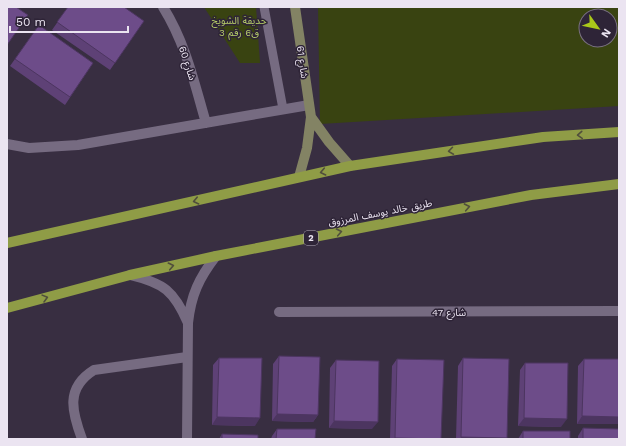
<svg xmlns="http://www.w3.org/2000/svg" width="626" height="446" viewBox="0 0 626 446" font-family="'Work Sans','Noto Sans Arabic',sans-serif">
<rect width="100%" height="100%" fill="#382e41"/>
<path fill="#394311" fill-rule="evenodd" d="M204,7H256L260,63H240Z
M318,7H619V106L320,124ZM586,16H610V40H586Z"/>
<g fill="none" stroke-linecap="round" stroke-linejoin="round">
<path stroke="#766b81" stroke-width="9" d="M264,7L283,109"/>
<path stroke="#766b81" stroke-width="10" d="M163,7C186,44 194,82 206,123
M7,144L29,148L78,145L309,105
M130,275C164,283 174,291 188,323
M279,312L619,311
M82,439C72,412 65,388 94,370L187,357
M187,439L188,323C191,295 199,278 216,256"/>
<path stroke="#838364" stroke-width="10" d="M295,7L311,117L307,148L299,177
M311,117L329,142L350,166"/>
<path stroke="#8f9c46" stroke-width="10" d="M7,243L350,166L543,137L619,132
M7,308L130,275L216,256L531,195L619,184"/>
</g>
<path fill="#5e4176" d="M68,7L144,21L110,70L52,30Z
M39,25L93,63L65,105L10,66Z
M279,356L318,415L313,422L272,421L273,364Z
M219,358L255,426L212,425L213,365Z
M463,358L506,439H456L458,366Z
M397,359L441,439H390L392,366Z
M584,359H619V424H577L578,366Z
M336,360L372,429L329,428L330,368Z
M525,363L561,427L518,426L520,370Z
M583,428L619,439H578V436Z
M277,429L315,439H271L272,436Z
M523,431L570,439H518Z
M222,434L258,439H219Z"/>
<path fill="#4c3560" d="M277,414L318,415L313,422L272,421Z
M582,416L619,417V424H577Z
M217,417L260,418L255,426L212,425Z
M524,418L567,419L561,427L518,426Z
M334,421L378,422L372,429L329,428Z
M461,437L507,438L506,439H460Z
M395,438L437,439H394Z"/>
<path fill="#6d4c89" stroke="#4c3560" d="M7,7H16L28,15L7,45Z
M68,7H124L144,21L115,63L57,22Z
M39,25L93,63L70,97L15,59Z
M279,356L320,357L318,415L277,414Z
M219,358H262L260,418L217,417Z
M463,358L509,359L507,438L461,437Z
M397,359L444,360L441,439L395,438Z
M584,359H619V417L582,416Z
M336,360L379,361L378,422L334,421Z
M525,363H568L567,419L524,418Z
M583,428L619,429V439H583Z
M277,429H316L315,439H276Z
M523,431H570V439H523Z
M222,434L258,435V439H222Z"/>
<defs><path id="oneway-chevron" d="M-2-3.5L2.5 0L-2 3.5" fill="none" stroke-width="1.6" stroke-linecap="round" stroke-linejoin="round"/></defs>
<g stroke="#504e3c">
<use href="#oneway-chevron" transform="translate(580 135) rotate(176)"/>
<use href="#oneway-chevron" transform="translate(451 151) rotate(172)"/>
<use href="#oneway-chevron" transform="translate(323 172) rotate(168)"/>
<use href="#oneway-chevron" transform="translate(196 201) rotate(167)"/>
<use href="#oneway-chevron" transform="translate(467 207) rotate(-11)"/>
<use href="#oneway-chevron" transform="translate(339 232) rotate(-11)"/>
<use href="#oneway-chevron" transform="translate(171 266) rotate(-12)"/>
<use href="#oneway-chevron" transform="translate(45 298) rotate(-15)"/>
</g>
<g text-anchor="middle" stroke-width="3" stroke-linejoin="round" paint-order="stroke">
<rect fill="#2e2437" stroke="#b2aab9" stroke-width="1" x="304" y="231" width="14" height="14" rx="3"/>
<g font-size="9" font-weight="bold" fill="#ebe4f1">
<text x="311" y="241">2</text>
</g>
<g font-size="10" fill="#b6cd68" stroke="#2e2437">
<text x="239" y="24">حديقة الشويخ<tspan x="239" dy="12">ق6 رقم 3</tspan></text>
</g>
<g font-size="10" fill="#ebe4f1" stroke="#2e2437">
<text transform="translate(303 62) rotate(82)" y="4">شارع 61</text>
<text transform="translate(188 63) rotate(72)" y="4">شارع 60</text>
<text transform="translate(380 212) rotate(-11)" y="4">طريق خالد يوسف المرزوق</text>
<text x="449" y="316">شارع 47</text>
</g>
</g>
<rect width="626" height="446" fill="none" stroke="#ebe4f1" stroke-width="16"/>
<g transform="translate(598 28) rotate(123)"><circle r="19" fill="#2e2437" stroke="#7a7181"/>
<path d="M0-3L7 15L0 10L-7 15Z" fill="#a9c71a"/>
<text y="-6" font-size="11" font-weight="bold" text-anchor="middle" fill="#ebe4f1">N</text>
</g>
<path d="M10 26v6h118v-6" fill="none" stroke="#ebe4f1" stroke-width="2"/>
<text x="16" y="26" font-size="12" fill="#ebe4f1" stroke="#2e2437" stroke-width="3" paint-order="stroke">50 m</text>
</svg>
